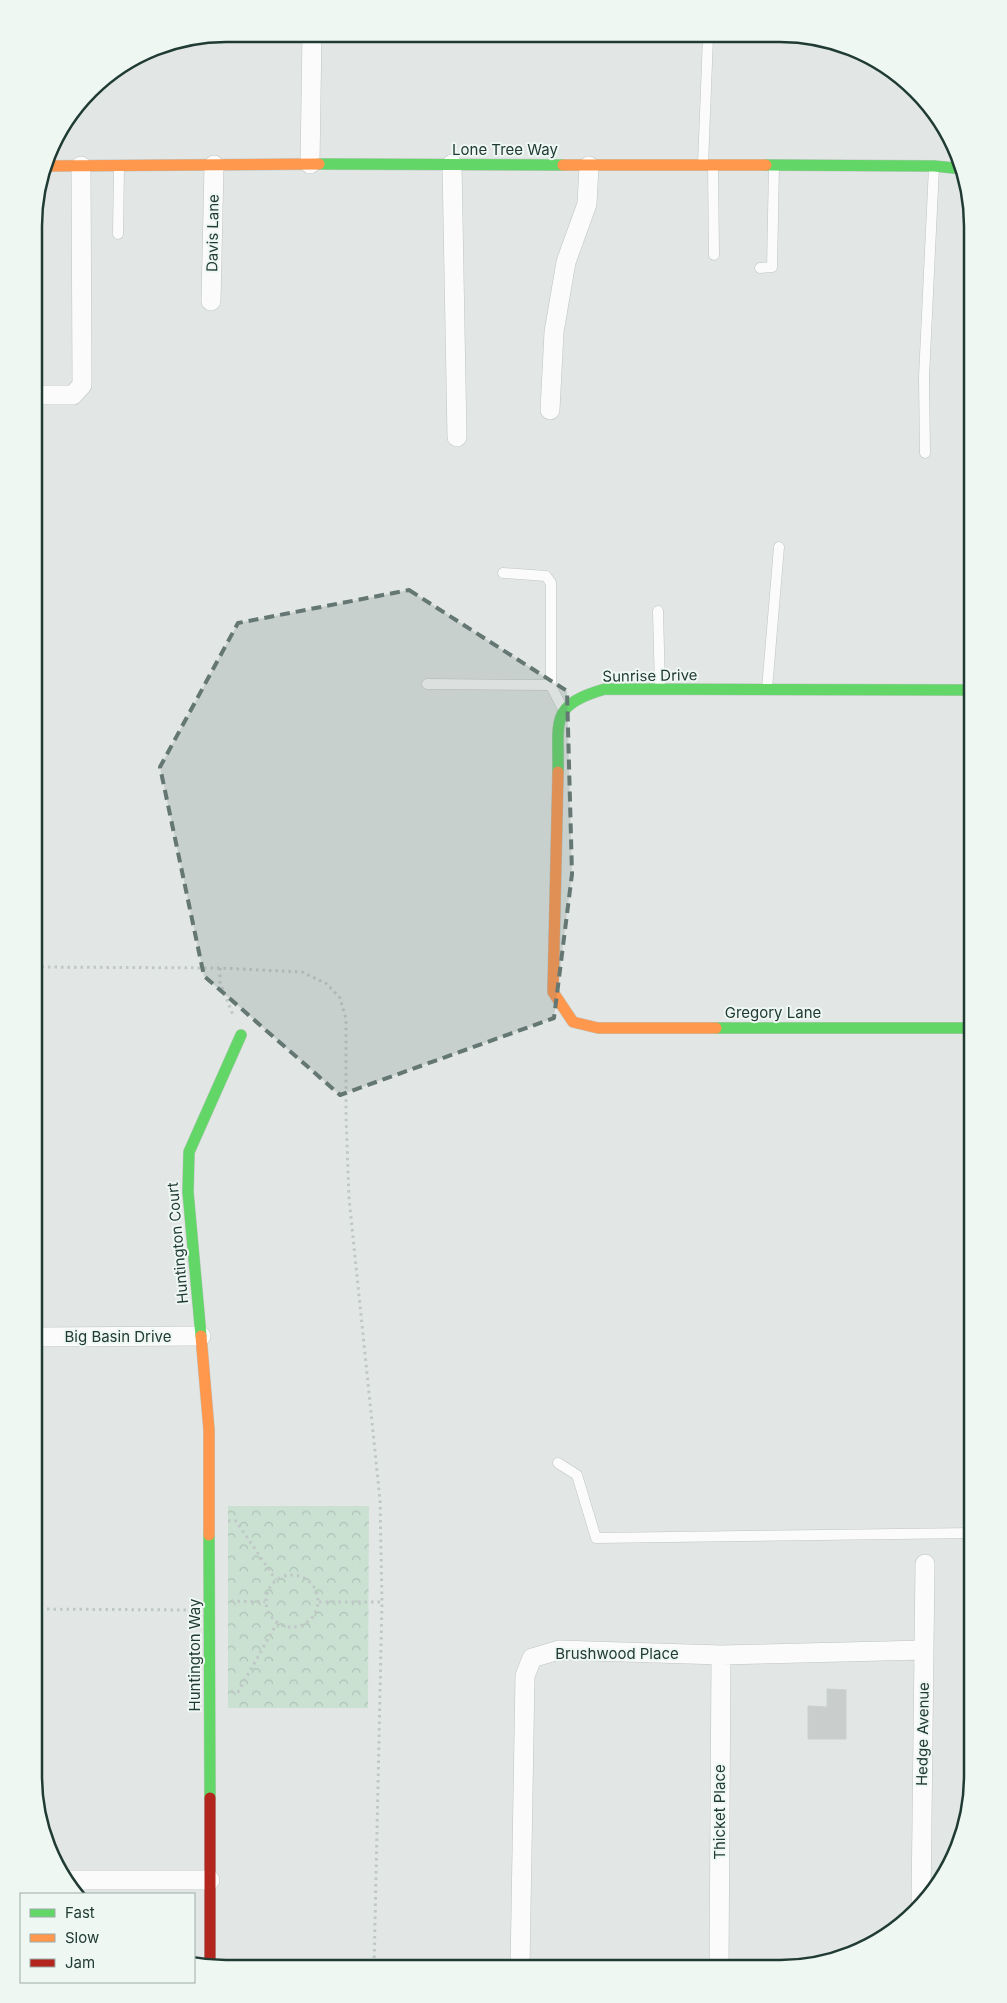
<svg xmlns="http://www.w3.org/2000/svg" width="1007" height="2003" viewBox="0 0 1007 2003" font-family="Inter,sans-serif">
<defs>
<pattern id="forest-crowns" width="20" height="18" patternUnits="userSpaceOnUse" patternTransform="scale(1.25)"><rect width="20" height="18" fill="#cae1d2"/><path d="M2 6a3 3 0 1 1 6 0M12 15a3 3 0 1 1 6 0" fill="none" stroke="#adc2b5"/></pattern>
</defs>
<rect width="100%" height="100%" fill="#e2e7e5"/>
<path fill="url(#forest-crowns)" d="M228,1506H369L368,1708H228Z"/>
<path fill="#c9cecc" stroke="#cad0ce" d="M827,1689L846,1690V1739H808V1706L827,1707Z"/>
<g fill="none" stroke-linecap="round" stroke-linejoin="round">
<g stroke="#bfc4c2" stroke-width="11">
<path id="lane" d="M703,165L708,37
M713,166L714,255
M118,234L119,167
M760,268L772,267L774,166
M925,453L924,377L934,167
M503,573L546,576L551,583V686L563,709
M658,611L660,688
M427,684L551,685
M767,689L779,547
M558,1463L577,1475L596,1538L973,1533"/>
</g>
<g stroke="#bfc4c2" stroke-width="20">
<path id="street" d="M310,164L312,34
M452,164L457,437
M211,301L214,165
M35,395H73L82,385L81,166
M550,410L554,332L566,262L587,204L589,166
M34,1337L201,1336
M65,1880H210
M921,1905L925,1564
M520,1968L525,1676L532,1658L559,1650L721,1655L924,1650
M719,1969L721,1655"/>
</g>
<g stroke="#bec5c2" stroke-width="12">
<path id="fast" d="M319,164L563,165
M766,165L934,166L964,169
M558,772C559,720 549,705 605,689L973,690
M716,1028H973
M201,1336L188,1192L189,1152L241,1035
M209,1535L210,1798"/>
</g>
<g stroke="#bec5c2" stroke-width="12">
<path id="slow" d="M563,165H766
M46,166L319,164
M558,772L553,992L573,1022L598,1028H716
M201,1336L209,1430V1535"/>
</g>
<g stroke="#bec5c2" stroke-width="12">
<path id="jam" d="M210,1798V1968"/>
</g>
<path stroke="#bfc8c6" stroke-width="3" stroke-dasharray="2.5 4" stroke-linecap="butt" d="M35,967L220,968L302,972L327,984L340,998L346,1019V1115L349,1198L380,1500L382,1602L374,1968
M220,968V983L233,1015
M228,1521H236L276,1580
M266 1601a26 26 0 1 1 52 0a26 26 0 1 1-52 0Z
M231,1601L265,1602
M319,1602H382
M34,1609L189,1610
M231,1692H238L277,1623"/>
<use href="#lane" stroke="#fbfbfb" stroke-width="10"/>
<use href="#street" stroke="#fbfbfb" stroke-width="19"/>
<use href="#fast" stroke="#63d668" stroke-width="11"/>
<use href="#slow" stroke="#ff974d" stroke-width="11"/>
<use href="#jam" stroke="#b3261e" stroke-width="11"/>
</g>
<path fill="#647772" fill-opacity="0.2" stroke="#647772" stroke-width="4" stroke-dasharray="10 6" stroke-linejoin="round" d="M409,590L567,691L572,874L554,1018L340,1095L204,976L160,767L238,623Z"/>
<g text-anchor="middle" stroke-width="4" stroke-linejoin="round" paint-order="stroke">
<g font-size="15" fill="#203b34" stroke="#eff7f3">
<text x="505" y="155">Lone Tree Way</text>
<text transform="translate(213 233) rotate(-89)" y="5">Davis Lane</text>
<text transform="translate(650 676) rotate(-1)" y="5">Sunrise Drive</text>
<text x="773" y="1018">Gregory Lane</text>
<text transform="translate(178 1243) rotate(-95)" y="5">Huntington Court</text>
<text x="118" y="1342">Big Basin Drive</text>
<text x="617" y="1659">Brushwood Place</text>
<text transform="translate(195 1655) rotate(-90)" y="5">Huntington Way</text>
<text transform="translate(923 1734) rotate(-89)" y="5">Hedge Avenue</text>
<text transform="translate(720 1812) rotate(-90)" y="5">Thicket Place</text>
</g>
</g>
<path d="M0 0H1007V2003H0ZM226 42H780A184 184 0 0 1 964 226V1776A184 184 0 0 1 780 1960H226A184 184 0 0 1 42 1776V226A184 184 0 0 1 226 42Z" fill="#eff7f3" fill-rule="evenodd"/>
<path fill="none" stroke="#203b34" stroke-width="2.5" d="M226 42H780A184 184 0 0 1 964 226V1776A184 184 0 0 1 780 1960H226A184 184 0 0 1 42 1776V226A184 184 0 0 1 226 42Z"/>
<rect x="20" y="1893" width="175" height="90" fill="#eff7f3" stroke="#9caca7"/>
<rect x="30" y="1909" width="25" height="8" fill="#63d668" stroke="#9caca7"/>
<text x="65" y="1918" font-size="15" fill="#203b34">Fast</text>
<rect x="30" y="1934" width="25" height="8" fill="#ff974d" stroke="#9caca7"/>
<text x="65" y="1943" font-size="15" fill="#203b34">Slow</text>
<rect x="30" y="1959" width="25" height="8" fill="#b3261e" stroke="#9caca7"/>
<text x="65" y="1968" font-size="15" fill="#203b34">Jam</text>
</svg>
